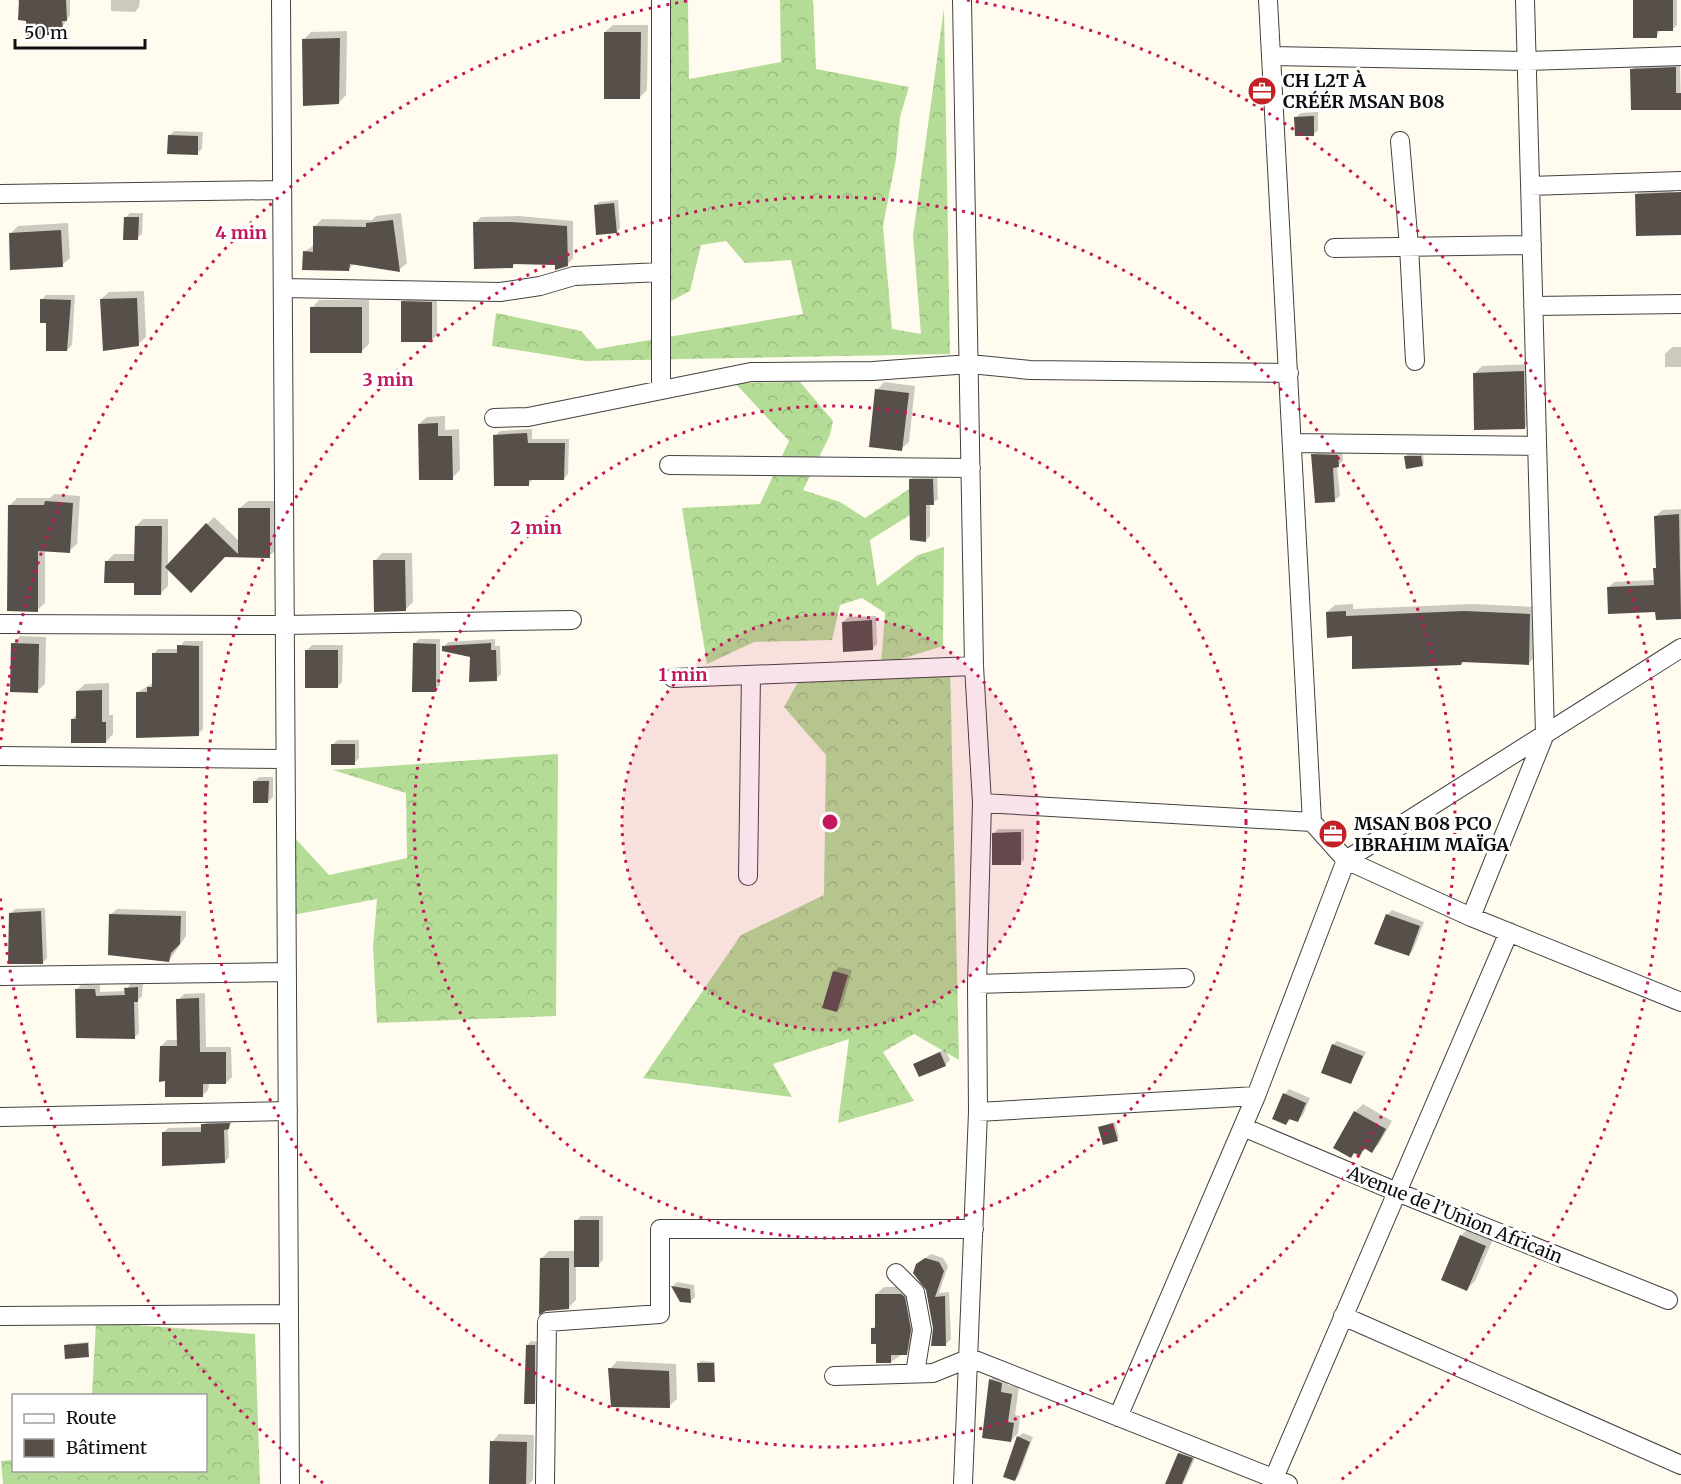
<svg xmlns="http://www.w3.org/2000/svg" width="1681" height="1484" viewBox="0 0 1681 1484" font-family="Merriweather,serif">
<defs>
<pattern id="forest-crowns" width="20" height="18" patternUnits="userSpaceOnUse" patternTransform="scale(1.5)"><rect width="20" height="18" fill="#b4dc96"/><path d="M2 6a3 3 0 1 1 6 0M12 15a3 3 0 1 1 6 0" fill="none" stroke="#9abc80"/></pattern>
</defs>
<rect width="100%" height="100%" fill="#fffcef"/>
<path fill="url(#forest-crowns)" d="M663,0H688L689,79L781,62L780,0H813L816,69L909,87L900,117L896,159L883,226L892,329L921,334L913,235L944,8L950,354L585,361L492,346L496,313L581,331L597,349L803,314L791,260L745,263L726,241L701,245L690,291L654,310Z
M800,382L833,421L830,435L803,490L840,502L865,518L911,488L926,505L870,540L877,586L918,555L944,547L943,646L881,665L885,613L862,598L840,605L832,640L754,642L707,664L682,508L760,504L789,441L735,383Z
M950,666L959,1060L914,1034L883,1052L914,1101L838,1123L849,1039L773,1064L792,1097L643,1078L741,935L824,895L826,755L784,707L802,675Z
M558,754L556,1016L377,1023L373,947L377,899L293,915V836L329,875L407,858L406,793L333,770Z
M96,1322L255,1334L260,1484H3L1,1461L13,1460L14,1470H206V1396L92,1395Z"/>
<path fill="#0003" d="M17,0H70V15L62,27H53L49,33L28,19L20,2Z
M111,0H140L139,7L135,12L111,11Z
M1634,0H1677V25L1673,29H1661L1657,36Z
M613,25H648L647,90L640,97L605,32Z
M347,31L346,95L339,103L304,39L311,32Z
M1680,64L1681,108L1631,70L1636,65Z
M1318,112V130L1314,134L1296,117L1301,113Z
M174,131L203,132L202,149L197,153L169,136Z
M1673,186L1674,226L1637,194L1644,187Z
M618,200L620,228L617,232L595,206L599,202Z
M130,213H143L142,234L137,238L125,218Z
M401,213L407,263L399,270L354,264L349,269L304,252L314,245L315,226L322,219L372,220L376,216Z
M519,216L573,221V258L567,265L517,262L512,267L475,223L481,217Z
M68,223L70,258L62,265L10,234L18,226Z
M144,291L146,337L138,344L101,299L109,292Z
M46,295H75L72,345L67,350L41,300Z
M407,297L437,298V335L432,340L402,302Z
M319,300H369V344L362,351L312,308Z
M1672,347H1681V367H1665V354Z
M1531,364L1532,420L1525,428L1475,373L1482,366Z
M884,382L915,386L909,442L901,449L877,390Z
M445,416V430L459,429L460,470L452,478L419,424L427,417Z
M532,429V439H569L568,474L564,479H533L528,485L495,436L500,431Z
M1318,450L1342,451L1343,461L1337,466L1340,496L1335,500L1313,455Z
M1408,454H1423L1424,463L1422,465L1406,456Z
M915,475H937L938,499L930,504V536L925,541L910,480Z
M54,494L80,496L77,544L69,551L45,550V603L37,610L10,505L17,498H50Z
M248,501H277V549L269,556H225L168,568V586L161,593L136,581L106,562L114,554H136V526L143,519H168V565L214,517L239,541L240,508Z
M1681,509V618L1657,619V611L1608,588L1614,582L1655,580V569L1658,566L1656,516L1662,510Z
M382,553H412L413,602L405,610L375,561Z
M1353,604V609L1472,604L1537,607L1536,656L1529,663L1464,661L1461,664L1353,635L1327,612L1335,605Z
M876,616L877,644L872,649L843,622L848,617Z
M20,636L46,637L45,684L37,691L13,644Z
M419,639H440V685L435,690L414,644Z
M495,639V646H500L501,674L496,679L471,655L444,647L448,642Z
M184,641H203V729L198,734L137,693L154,682V654L158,649H179Z
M312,645H343L342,682L337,687L307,650Z
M109,683V715H113V734L106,742L72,719L77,714V691L85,684Z
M338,740H359V758L354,763L333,744Z
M259,777H273V797L268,802L254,782Z
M998,829H1024V860L1020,863L994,833Z
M45,908L47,958L43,963L11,913L15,909Z
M117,909L186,911V936L169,961L110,915Z
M1392,910L1424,922L1413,950L1409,955L1387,915Z
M839,967L852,970L842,1006L837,1011L834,972Z
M143,983L142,996L138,1000L139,1033L134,1038L76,990L81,985H100V992L126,991L130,984Z
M205,993L206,1047H231L232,1077L226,1083H209L208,1090L202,1096L167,1080L161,1046L167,1040H178V1000L184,994Z
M1337,1041L1366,1052L1351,1083L1333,1045Z
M945,1049L950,1060L945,1065L915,1064Z
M1289,1089L1310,1098L1303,1115L1298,1120L1291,1119L1286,1124L1285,1094Z
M1363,1104L1392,1121L1379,1144L1372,1151L1366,1148L1360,1154L1355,1112Z
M234,1119L228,1128L229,1157L225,1162L164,1132L168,1128L203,1127L208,1120Z
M1115,1122L1119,1137L1117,1139L1100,1128Z
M581,1216H603V1260L598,1265H576V1300L568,1308L546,1309L541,1259L549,1251H576V1221Z
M1468,1228L1493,1239L1475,1281L1467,1289L1461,1236Z
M931,1254L943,1258L948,1266L939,1293L949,1292L951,1339L946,1344L935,1328L923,1260Z
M677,1282L694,1285L695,1297L690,1302L681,1300L673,1286Z
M884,1287H909L912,1290L914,1346L891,1362L872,1329L877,1325L876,1294Z
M531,1341L539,1342L538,1399L534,1403L527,1345Z
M89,1342L88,1355L65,1346L67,1344Z
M617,1361L676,1364L677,1399L669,1406L610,1369Z
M701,1361L715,1362L714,1381L699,1363Z
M998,1372L1009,1375L1008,1385L1019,1387L1015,1415L1020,1416L1018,1433L1011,1441L990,1380Z
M1023,1433L1033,1437L1019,1475L1015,1480L1018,1437Z
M499,1434L534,1435L533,1480L529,1484H490L492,1442Z
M1184,1449L1197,1454L1183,1484H1167L1179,1453Z"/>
<path fill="#574f4a" d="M19,0H66L67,21H62L63,29H49V35L27,36L26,21L18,20Z
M1633,0H1673V31H1657V38H1633Z
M604,32H641L640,99H604Z
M340,38L339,104L303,106L302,39Z
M1676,67V93H1681V110H1631L1630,69Z
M1314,116V136H1295L1294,117Z
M168,135L198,136V155L167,154Z
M1681,192V235L1636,236L1635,194Z
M614,203L617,233L596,235L594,205Z
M124,217H139L138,240H123Z
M393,220L400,272L350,264L349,271L302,270L303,251L313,252V226L366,227V223Z
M473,222H512L567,226L568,266L555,270V265L513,264V268L474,269Z
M61,230L63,267L10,270L9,233Z
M137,298L139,346L103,351L100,299Z
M40,299L71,300L67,351H46V323H40Z
M401,301L432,302V342H401Z
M310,307H362V353H310Z
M1524,371L1525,429L1474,430L1473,373Z
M875,389L909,393L902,451L869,447Z
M438,423V436H452L453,480H419L418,424Z
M527,433L528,443H565L564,480H529V486H494L493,435Z
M1311,454L1338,455L1339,467L1333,468L1335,502L1315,503Z
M1404,456H1421L1423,466L1406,469Z
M909,479H933L934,505H926V542L910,540Z
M45,501L73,503L70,553L38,551V612L7,611L8,505H44Z
M238,508H270V558L225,557L191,593L165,567L206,523L238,554Z
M1679,514L1681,619L1656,620L1655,612L1608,614L1607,587L1654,585L1653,568H1656L1654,516Z
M135,526H162L161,595H134V583H104L105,561H134Z
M373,560H405L406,611L374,612Z
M1346,611V616L1464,611L1530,614L1529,665L1462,662L1461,665L1352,669V636L1327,638L1326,612Z
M872,620L873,650L843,652L842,622Z
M11,643L39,644L38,693L10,692Z
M413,643L436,644V692H412Z
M491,643V650H496L497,681L469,682L470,657L442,651V646Z
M177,645L199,646V736L136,738V692H147V687H152V653H177Z
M305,650H338V688H305Z
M102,690V722H106V743H71V719H76V691Z
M331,744H355V765H331Z
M253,781H269L268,803H253Z
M1021,832V865H992V833Z
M41,911L43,964H8L9,913Z
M109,914L181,916L180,944L171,953L169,962L108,955Z
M1386,914L1420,926L1409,956L1374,944Z
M833,971L848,975L837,1012L822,1008Z
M138,987V1002H134L135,1039L76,1038L75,989H95L96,996L125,995L124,988Z
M199,998L200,1052H226V1084H203V1097H165V1081L159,1082L160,1046H177L176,999Z
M1332,1044L1363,1056L1351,1084L1321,1073Z
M940,1052L946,1066L919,1077L913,1064Z
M1283,1093L1306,1103L1298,1122L1289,1119L1286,1125L1272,1119Z
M1354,1111L1386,1129L1372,1153L1364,1148L1360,1156L1354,1153L1351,1158L1333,1148Z
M230,1123L229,1129L224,1130L225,1163L162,1166V1132H201V1124Z
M1113,1123L1118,1141L1103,1145L1098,1127Z
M574,1220H599V1267H574Z
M1460,1235L1486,1246L1467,1291L1441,1280Z
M540,1258H569V1309L546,1311L539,1315Z
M925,1258L939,1262L944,1271L935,1297L945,1296L946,1346H931L933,1328L926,1290L913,1273L916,1264Z
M671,1286L690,1289L691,1303L680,1302Z
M875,1294H901L905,1297L911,1330L907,1355H891V1363H876V1344H871V1328H875Z
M88,1343L89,1357L65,1359L64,1345Z
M526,1345H535V1404H524Z
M697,1363H714L715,1382H698Z
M608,1368L669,1371L670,1408L611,1407Z
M989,1379L1002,1383L1001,1392L1012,1394L1008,1422L1014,1423L1011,1442L982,1438Z
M1017,1436L1030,1442L1015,1481L1003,1477Z
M490,1441L527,1442L526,1484H489Z
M1178,1453L1193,1458L1182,1484H1165Z"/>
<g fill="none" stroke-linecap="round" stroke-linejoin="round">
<g stroke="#414141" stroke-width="20">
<path id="minor" d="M281,0L290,1484
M962,0L974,666L982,803L977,984L978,1112L963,1484
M1268,0L1312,822L1346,860L1471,917L1681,1002
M1272,56L1527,61L1681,56
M1400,141L1409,246L1415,361
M1530,186L1681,181
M0,194L282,190
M1334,248L1532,245
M283,288L500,292L540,286L574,276L661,272
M1533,306L1681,304
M661,388V0
M494,418L528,417L751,372L873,371L970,364L1030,370L1289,373
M1292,443L1537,446
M669,465L971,468
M0,624L285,625L572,620
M673,678L974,666
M0,756L285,759
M982,803L1312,822
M748,876L751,675
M1471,917L1545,734L1525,0
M0,976L287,972
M977,984L1185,978
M978,1112L1256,1096
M0,1117L288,1111
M1243,1127L1397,1192L1668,1300
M896,1273L915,1292L922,1330L915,1373
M0,1316L289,1314
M1343,1316L1681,1465
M834,1376L933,1373L970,1358L1288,1484
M1118,1417L1256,1096L1346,860L1681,648
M1274,1478L1509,932
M545,1484L547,1322L660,1314V1229H974"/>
</g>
<use href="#minor" stroke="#fff" stroke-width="18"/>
</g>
<circle cx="830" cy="822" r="208" fill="#c2185b" fill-opacity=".12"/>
<g fill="none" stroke="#c2185b" stroke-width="3" stroke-dasharray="3 6">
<circle cx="830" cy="822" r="208"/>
<circle cx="830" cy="822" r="416"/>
<circle cx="830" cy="822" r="625"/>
<path d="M323 1483A833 833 0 0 1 0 895M0 749A833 833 0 0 1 693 0M967 0A833 833 0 0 1 1337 1483"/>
</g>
<defs>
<g id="office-disc" transform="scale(1.5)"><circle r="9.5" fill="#c32125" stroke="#fff"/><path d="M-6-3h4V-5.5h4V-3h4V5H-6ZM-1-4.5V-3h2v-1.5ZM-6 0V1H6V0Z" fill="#fff"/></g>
</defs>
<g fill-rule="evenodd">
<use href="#office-disc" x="1262" y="91"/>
<use href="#office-disc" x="1333" y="834"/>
</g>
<g text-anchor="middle" stroke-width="6" stroke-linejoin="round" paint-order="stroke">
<g font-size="18" font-weight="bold" fill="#0e0e0e" stroke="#fff" text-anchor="start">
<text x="1283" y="87">CH L2T À<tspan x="1283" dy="21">CRÉÉR MSAN B08</tspan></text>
<text x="1354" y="830">MSAN B08 PCO<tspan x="1354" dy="21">IBRAHIM MAÏGA</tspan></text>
</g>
<g font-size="18" fill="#0e0e0e" stroke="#fff">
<text transform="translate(1455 1215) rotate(22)" y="6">Avenue de l’Union Africain</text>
</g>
</g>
<circle cx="830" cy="822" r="9" fill="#c2185b" stroke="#fff" stroke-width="3"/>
<g font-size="18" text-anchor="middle" font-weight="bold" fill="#c2185b" stroke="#fff" stroke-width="6" stroke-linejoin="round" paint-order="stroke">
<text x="241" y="239">4 min</text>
<text x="388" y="386">3 min</text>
<text x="536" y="534">2 min</text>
<text x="683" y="681">1 min</text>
</g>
<rect x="12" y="1394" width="195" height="78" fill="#ffffff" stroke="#9f9f9f" stroke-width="1.5"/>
<rect x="24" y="1414" width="30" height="9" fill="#ffffff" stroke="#9f9f9f" stroke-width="1.5"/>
<text x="66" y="1424" font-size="18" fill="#0e0e0e">Route</text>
<rect x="24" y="1439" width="30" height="18" fill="#574f4a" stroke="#9f9f9f" stroke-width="1.5"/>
<text x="66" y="1454" font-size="18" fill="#0e0e0e">Bâtiment</text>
<path d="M15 39v9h130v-9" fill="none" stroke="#0e0e0e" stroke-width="3"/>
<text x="24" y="39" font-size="18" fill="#0e0e0e" stroke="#ffffff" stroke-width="4.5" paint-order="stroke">50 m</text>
</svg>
